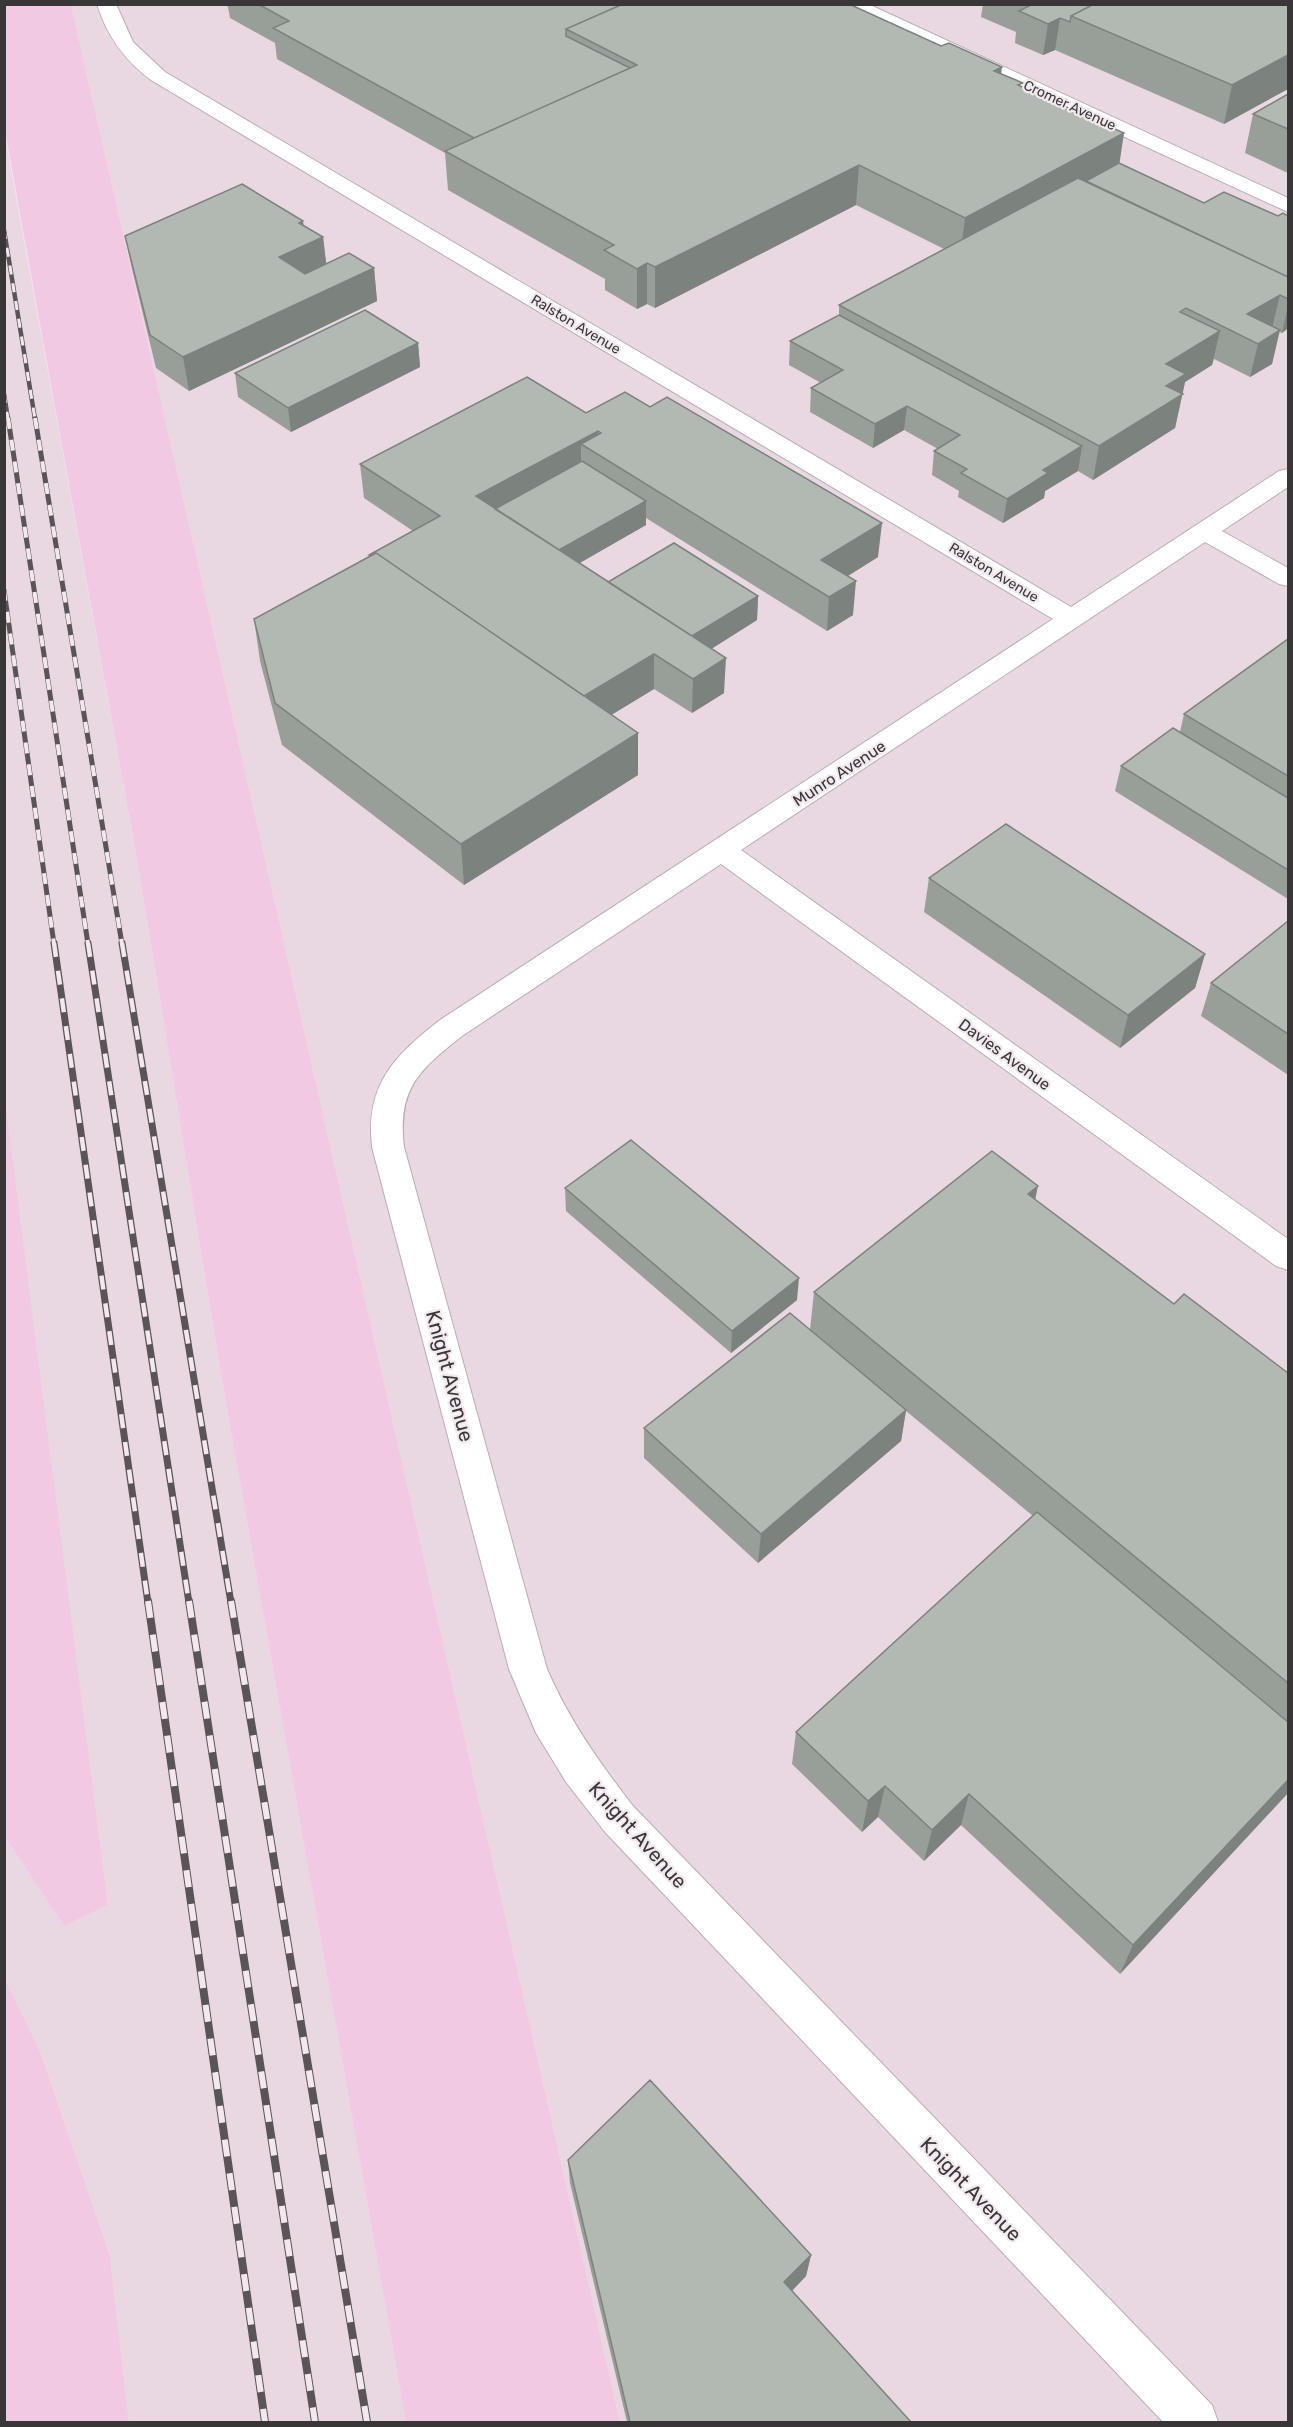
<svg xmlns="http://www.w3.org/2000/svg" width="1293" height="2427" viewBox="0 0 1293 2427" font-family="Rubik,sans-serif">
<rect width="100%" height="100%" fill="#f2e8ee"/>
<path fill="#e9d8e2" d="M71,5H1288V2422H620Z
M4,131L139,870L220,1368L406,2422H129L110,2256L40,2051L5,1979V1837L64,1926L108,1905L4,1101Z"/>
<path fill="#f1c9e2" d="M4,5H71L620,2422H406L220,1368L139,870L5,131Z
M5,1101L108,1905L64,1926L5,1837Z
M5,1979L40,2051L110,2256L129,2422H5Z"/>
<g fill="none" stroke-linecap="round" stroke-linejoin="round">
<g stroke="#b7aeb4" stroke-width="2">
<path id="street" d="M97,4H116L133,42L165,72L1071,607L1279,471L1288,469V487L1222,531L1288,568V586L1279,584L1205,542L741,850L1288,1239V1270L1276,1266L721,864L462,1036C419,1070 397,1089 404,1147L547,1669C569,1720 599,1762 633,1806L1212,2405L1218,2422H1163L605,1832L566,1782L536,1733L509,1669L372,1147C365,1085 394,1056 440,1020L1053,619L151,80C124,60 107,36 97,4Z
M842,4H868L1288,198V212L844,8Z"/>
</g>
<use href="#street" fill="#fff" fill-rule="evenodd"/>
<g stroke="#595457" stroke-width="4.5">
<path id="rail-far3" d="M4,230L35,419
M4,394L8,419"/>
</g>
<g stroke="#595457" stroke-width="5">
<path id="rail-far2" d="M8,418L88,944
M35,418L122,944
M4,590L54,944"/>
</g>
<g stroke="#595457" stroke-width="7">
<path id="rail-far1" d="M54,943L148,1603
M88,943L189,1603
M122,943L231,1603"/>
</g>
<g stroke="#595457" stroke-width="8">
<path id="rail" d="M148,1601L265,2422
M189,1601L315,2422
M231,1601L367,2422"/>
</g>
<use href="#rail-far3" stroke="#f2e8ee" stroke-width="3" stroke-dasharray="9" stroke-linecap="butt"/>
<use href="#rail-far2" stroke="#f2e8ee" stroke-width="4" stroke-dasharray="11" stroke-linecap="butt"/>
<use href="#rail-far1" stroke="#f2e8ee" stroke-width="4.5" stroke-dasharray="14" stroke-linecap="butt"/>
<use href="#rail" stroke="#f2e8ee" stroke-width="6" stroke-dasharray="17" stroke-linecap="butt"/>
</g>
<path fill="#989f99" d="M224,4H853L852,6L1001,73L1022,87L1119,164L1204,203L1278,216H1288V330L1287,329L1282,333L1279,332L1272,364L1250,377L1214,359L1212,365L1185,382L1175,428L1093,480L1078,471L1045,491L1044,498L1003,523L958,497L959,491L932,475L934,451L938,449L904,430L873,448L810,412L811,388L821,383L789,365L790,341L839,315V305L944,249L856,205L655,308L647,304L637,309L605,290V279L448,190L445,153L277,59L275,43L230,18L228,7Z
M983,4H1288V89L1224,124L1055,50L1043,55L1015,43L1016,32L981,17Z
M1288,94V173L1245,153L1253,114Z
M304,226L323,237L326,264L374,268L377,301L189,391L156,368L132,269L125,236Z
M418,343L420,367L291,432L238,397L235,373Z
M586,413L878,557L848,576L853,615L827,631L646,518V525L579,563L608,582L758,596L757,620L711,649L724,693L692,713L654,689L611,715L638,775L464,885L282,745L260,661L254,619L369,557V555L413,531L364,498L360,464Z
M1288,639V899L1115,791L1121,766L1180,732L1184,714Z
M929,878L1205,954L1195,988L1120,1048L924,912Z
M1288,921V1075L1201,1016L1211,983Z
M565,1188L797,1300L731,1353L566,1211Z
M1035,1200L1174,1304L1288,1373V1793L1120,1974L961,1825L924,1861L878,1817L862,1832L792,1764L796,1732L1033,1516L906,1411L901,1441L758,1563L644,1458V1428L810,1330L814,1292Z
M568,2160L811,2255L806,2276L792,2291L911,2422H627L570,2183Z"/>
<path fill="#7c827d" d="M1060,18L1055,50L1043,55L1048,24Z
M1288,55V89L1224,124L1232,85Z
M1002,67L997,106L994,71Z
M1124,133L1118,173L960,258L965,218Z
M859,165L856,205L655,308V267Z
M303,221L306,245L323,237L327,270L283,291L279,257L299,223Z
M647,263V304L637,309V269Z
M374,268L377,301L189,391L183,357Z
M1280,295L1272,328L1247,314Z
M1288,306V325L1287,329L1282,333Z
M1280,330L1272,364L1250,377L1258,344Z
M1220,331L1212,365L1185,382L1175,428L1093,480L1099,446L1166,364Z
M418,343L420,367L291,432L288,408Z
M907,406L904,430L873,448L875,424Z
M598,431V455L581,444V474L495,521L476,496Z
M1082,446L1078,471L1045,491L1044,498L1003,523L1007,499L1043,470Z
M646,501V525L559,575L558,550Z
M882,523L878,557L822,592L821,560Z
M856,581L853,615L827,631L829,597Z
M758,596L757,620L689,663V638Z
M654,654V689L580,734L579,700Z
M726,658L724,693L692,713L693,679Z
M638,733V775L464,885L461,844Z
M1205,954L1195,988L1120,1048L1128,1015Z
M1038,1186L1030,1225L1028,1194Z
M799,1278L797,1300L731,1353L732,1331Z
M906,1410L901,1441L758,1563L761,1534Z
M1288,1780V1793L1120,1974L1133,1945Z
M885,1786L878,1817L862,1832L868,1801Z
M969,1794L961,1825L924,1861L932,1830Z
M811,2255L806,2276L780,2303L784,2282Z"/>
<path fill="#b1b9b2" stroke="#7c827d" stroke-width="1.5" d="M258,4H623L566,29V36L630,68L474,138L273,28L289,21Z
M623,4H849L941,46L949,43L1002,67L994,71L1023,83L1018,85L1124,133L965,218L859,165L655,267L647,263L637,269L604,250L614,245L445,151L637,65L566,29Z
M1029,4H1094L1071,16L1070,22L1060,18L1048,24L1019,11L1031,5Z
M1094,4H1288V55L1232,85L1071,16Z
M1288,94V129L1253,114Z
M1119,163L1204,203L1224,192L1278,216L1283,213L1288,216V277L1086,181Z
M1078,178L1288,277V299L1280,295L1247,314L1280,330L1258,344L1186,308L1180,312L1220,331L1166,364L1186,374L1166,386L1183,394L1099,446L839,305Z
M242,184L303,221L299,223L323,237L279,257L305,274L349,253L374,268L183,357L150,335L125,236Z
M365,310L418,343L288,408L235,373Z
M839,315L1082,446L1043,470L1048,473L1007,499L961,473L967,469L934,451L960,435L907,406L875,424L811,388L843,370L790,341Z
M527,377L586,413L625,392L650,407L667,397L882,523L821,560L856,581L829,597L581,444L601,433L598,431L476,496L726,658L693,679L654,654L584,696L376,553L371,556L369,555L440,516L360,464Z
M582,461L646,501L559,550L495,509Z
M674,543L758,596L692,636L608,582Z
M376,553L638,733L461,844L275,703L254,619Z
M1288,639V776L1184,714Z
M1173,728L1288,798V870L1121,766Z
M1006,824L1205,954L1128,1015L929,878Z
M1288,921V1034L1211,983Z
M631,1140L799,1278L732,1331L565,1188Z
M992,1151L1038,1186L1028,1194L1174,1304L1184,1294L1288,1373V1683L814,1292Z
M790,1313L906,1410L761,1534L644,1428Z
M1037,1512L1288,1722V1780L1133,1945L969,1794L932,1830L885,1786L868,1801L796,1732Z
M650,2080L811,2255L784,2282L911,2422H630L568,2160Z"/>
<g text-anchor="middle" stroke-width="4.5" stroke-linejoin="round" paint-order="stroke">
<g font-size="14" fill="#393638" stroke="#f2e8ee">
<text transform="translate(1070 105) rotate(25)" y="5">Cromer Avenue</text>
<text transform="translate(576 324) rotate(31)" y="5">Ralston Avenue</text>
<text transform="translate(994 572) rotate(31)" y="5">Ralston Avenue</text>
</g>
<g font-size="16" fill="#393638" stroke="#f2e8ee">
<text transform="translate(839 773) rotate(-33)" y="6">Munro Avenue</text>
<text transform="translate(1005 1054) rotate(36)" y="6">Davies Avenue</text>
</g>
<g font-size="20" fill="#393638" stroke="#f2e8ee">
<text transform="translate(450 1376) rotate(75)" y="7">Knight Avenue</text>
<text transform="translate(638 1835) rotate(48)" y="7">Knight Avenue</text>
<text transform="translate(971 2189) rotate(46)" y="7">Knight Avenue</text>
</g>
</g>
<rect width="1293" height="2427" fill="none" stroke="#393638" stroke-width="12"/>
</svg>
